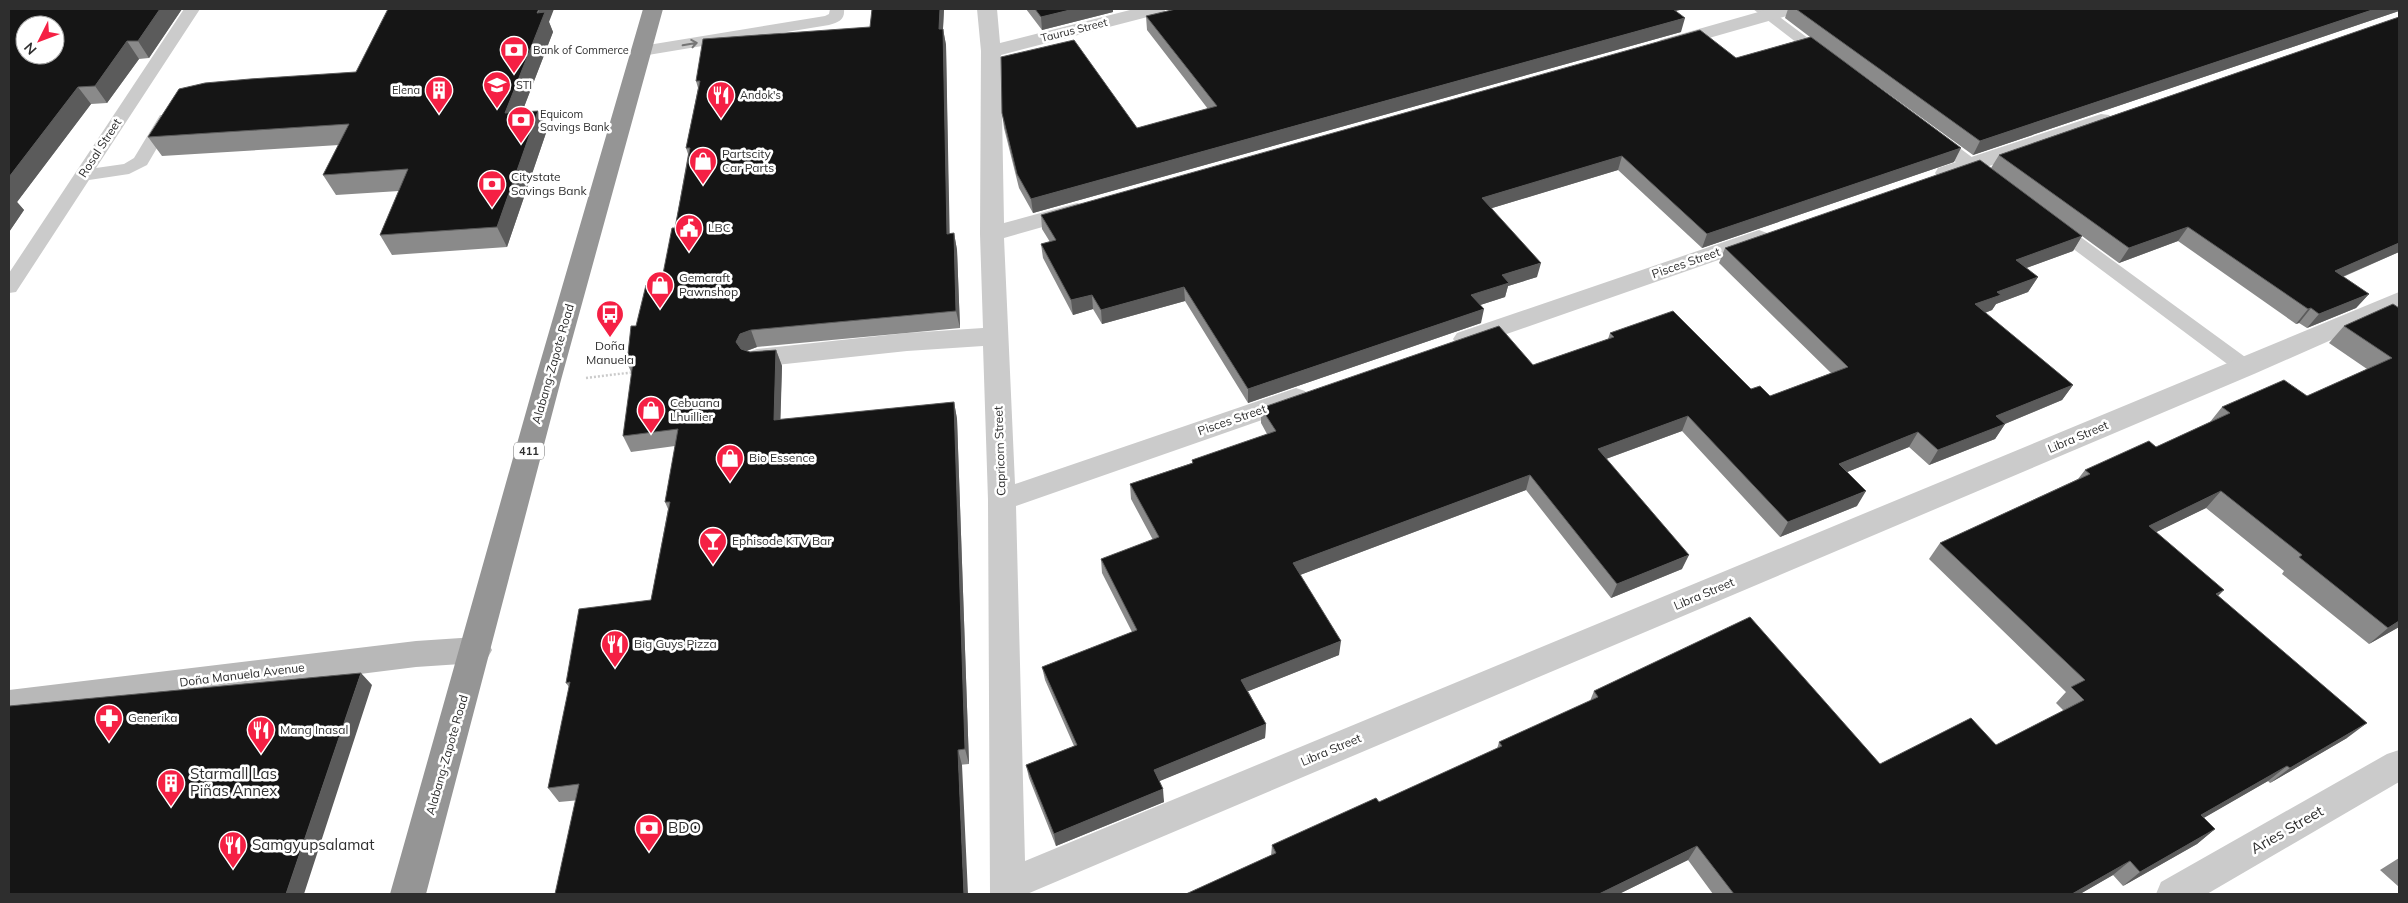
<svg xmlns="http://www.w3.org/2000/svg" width="2408" height="903" viewBox="0 0 2408 903" font-family="Mulish,sans-serif">
<rect width="100%" height="100%" fill="#fff"/>
<g fill="none" stroke-linecap="round" stroke-linejoin="round">
<path stroke="#cbcbcb" stroke-width="2.5" stroke-dasharray="2 2" stroke-linecap="butt" d="M586,378L635,372"/>
<path fill="#cbcbcb" fill-rule="evenodd" d="M184,9H200L96,168L124,164L134,158L160,115H172L174,119L147,165L129,174L89,180L16,292L9,293V273Z
M830,9H844C845,20 839,22 829,25L642,56L634,51L642,46L825,16L829,14Z
M1753,9H1769L1832,56L1824,61L1818,59Z
M1935,133L1941,134L1993,173L1996,177L1993,181H1981L1929,142L1927,138L1929,134Z
M2054,220L2060,222L2252,362L2255,367L2252,372L2245,374L2238,372L2048,230L2045,226L2048,222Z"/>
<path fill="#cbcbcb" fill-rule="evenodd" d="M977,9H997L1000,43L1134,9H1166L1163,13L1001,55L1004,223L1077,203L1085,205L1089,210L1085,215L1004,238L1015,484L1296,388L1305,391L1309,398L1305,405L1016,506L1025,861L2399,292V310L2254,374L1027,894H990L988,500L983,346L907,351L757,367L748,364L744,358L748,352L757,349L907,333L983,328L980,234L981,51Z
M1769,9H1800L1797,13L1667,50L1660,48L1657,44L1660,40Z
M2101,114L2109,115L2112,120L2109,125L1954,178L1946,180L1938,178L1935,173L1938,168Z
M1759,230L1767,233L1771,238L1767,243L1475,345L1466,348L1457,345L1453,339L1457,333Z
M2399,750V782L2207,894H2156L2161,882L2387,754Z"/>
<path fill="#b8b8b8" fill-rule="evenodd" d="M476,637L487,641L492,650L487,659L476,663L416,667L9,718V690L416,641Z"/>
<path fill="#959595" fill-rule="evenodd" d="M643,9H663L561,380L426,894H390L535,380Z"/>
</g>
<path fill="#8a8a8a" d="M9,9H182L149,58L139,59L107,103L91,104L17,202L24,210L9,232Z
M872,9H944L943,29L946,45L949,233H954L957,250L960,328L757,347L747,351L750,352L776,350L782,366L780,420L954,402L957,419L969,764L559,802L548,788L569,687L566,683L651,600L668,509L665,502L675,446L631,452L623,436L632,374L627,363L636,326L661,284L675,228L688,154L686,148L698,88L696,81L870,27Z
M1026,9H1113V12L1042,30Z
M1788,9H2399V11L1973,155L1846,63L1954,162L1702,248L1618,170L1492,208L1537,277L1508,286L1505,297L1480,305L1481,323L1248,403L1185,301L1102,324L1093,309L1073,315L1043,258L1041,244L1050,242L1042,229L1041,215L1736,58L1810,37L1785,18Z
M1676,11L1681,32L1033,213L1019,188L1004,128L1002,113L1137,128L1208,109L1147,30L1146,16Z
M2399,17V252L2343,277L2369,294L2356,308L2307,328L2299,323L2296,324L2178,241L2119,263L2082,236L2073,251L2026,268L2038,277L2028,292L1996,304L1992,310L1985,313L2073,385L2062,400L2005,424L1995,439L1929,465L1909,447L1847,472L1857,506L1780,537L1682,431L1606,459L1682,569L1611,598L1526,490L1300,575L1339,655L1248,691L1266,724L1265,738L1159,781L1164,802L1056,846L1029,778L1026,765L1074,746L1045,680L1042,667L1132,632L1102,573L1101,559L1153,540L1131,499L1130,484L1192,463V460L1267,434L1261,423V408L1533,365L1608,339L1610,333L1751,389L1770,396L1831,373L1719,263L1725,248L1991,168L1999,155Z
M549,22L553,32L522,112L538,111L547,130L507,247L392,255L380,235L399,191L336,195L323,175L339,145L162,156L148,137L356,72Z
M2399,308V627L2369,644L2282,574L2284,571L2206,508L2156,532L2218,596L2347,738L2270,783L2268,781L2203,818L2215,829L2197,844L2123,886L2113,875L2080,894H1713L1688,860L1619,894H1186L1271,856L1272,845L1379,802L1497,749L1499,742L1590,701L1594,691L1880,764L1996,745L2064,711L2056,703L2066,692L1929,559L1940,543L2078,479L2085,470L2156,447L2210,422L2222,407L2307,396L2367,369L2329,343L2344,326Z
M2399,858V887L2380,870Z"/>
<path fill="#5b5b5b" d="M160,9H182L149,58L138,41Z
M539,9H554L549,22L553,32L514,133L505,113Z
M940,9H944L942,46L939,29Z
M1074,9H1113V12L1042,30L1041,17Z
M1662,9H1684L1660,15Z
M2375,9H2399V11L1973,155L1980,141Z
M1685,18L1681,32L1033,213L1031,199Z
M943,29L946,45L950,250L947,234Z
M127,41L139,59L107,103L95,86Z
M78,87L91,104L17,202L24,210L9,232V177Z
M538,111L547,130L507,247L497,227Z
M1961,148L1954,162L1702,248L1707,234Z
M1622,156L1618,170L1479,212L1482,198Z
M2188,227L2178,241L2119,263L2129,248Z
M954,233L957,250L960,328L956,311Z
M2082,236L2073,251L2007,275L2016,260Z
M2399,243V252L2323,285L2335,271Z
M1541,263L1537,277L1508,286L1505,297L1468,309L1471,295L1502,275Z
M2038,277L2028,292L1996,304L1992,310L1966,320L1975,304L1997,292Z
M1184,287L1185,301L1102,324L1101,310Z
M2369,294L2356,308L2307,328L2319,314Z
M1092,295L1093,309L1073,315L1071,300Z
M2311,308L2299,323L2296,324L2308,309Z
M1484,309L1481,323L1248,403V389Z
M751,330L757,347L746,351L742,359L736,342L740,334Z
M776,350L782,366L780,437L774,420Z
M2073,385L2062,400L2002,425L2005,424L1995,439L1929,465L1938,450L1996,416Z
M954,402L957,419L969,764L965,749Z
M1688,416L1682,431L1592,464L1598,449Z
M1918,432L1909,447L1830,479L1839,464Z
M1530,475L1526,490L1292,578L1293,563Z
M1866,491L1857,506L1780,537L1788,522Z
M2221,491L2206,508L2134,543L2149,526Z
M1689,555L1682,569L1611,598L1617,584Z
M2224,590L2208,606L2216,594Z
M2399,621V627L2369,644L2388,628Z
M1341,641L1339,655L1241,694V680Z
M361,673L372,685L304,894H286Z
M2367,723L2347,738L2270,783L2290,768Z
M1266,724L1265,738L1155,783L1154,770Z
M958,750L962,765L968,894H964Z
M2287,766L2268,781L2183,830L2201,815Z
M1163,789L1164,802L1056,846L1054,834Z
M2215,829L2197,844L2123,886L2140,872Z
M1697,846L1688,860L1619,894H1599Z
M2130,861L2113,875L2080,894H2072Z"/>
<path fill="#151515" stroke="#5b5b5b" fill-rule="evenodd" d="M9,9H160L138,41H127L95,86L78,87L9,177ZM25,25H55V55H25Z
M388,9H539L537,13L545,12L505,113L538,111L497,227L380,235L408,169L323,175L349,124L148,137L179,89L205,83L250,79L356,72Z
M872,9H940L939,29H943L947,234L954,233L956,311L751,330L740,334L736,342L741,349L750,352L776,350L774,420L954,402L965,749L958,750L964,894H555L579,784L548,788L570,682L566,683L579,609L651,600L670,502H665L678,429L623,436L633,362L627,363L631,326H636L646,285L661,284L672,228H675L690,148H686L700,81H696L703,39L870,27Z
M1035,9H1074L1041,17Z
M1176,9H1673L1685,18L1031,199L1017,174L1002,113L1001,57L1074,40L1137,128L1217,106L1146,16Z
M1796,9H2375L1980,141Z
M2399,17V243L2335,271L2369,294L2319,314L2311,308L2308,309L2188,227L2129,248L1999,155Z
M1700,30L1736,58L1811,37L1961,148L1707,234L1622,156L1482,198L1541,263L1502,275L1509,283L1471,295L1484,309L1248,389L1184,287L1101,310L1092,295L1071,300L1041,244L1056,240L1041,215Z
M1980,160L2082,236L2016,260L2038,277L1997,292L2001,295L1975,304L2073,385L1996,416L2005,424L1938,450L1918,432L1839,464L1866,491L1788,522L1688,416L1598,449L1689,555L1617,584L1530,475L1293,563L1341,641L1241,680L1266,724L1154,770L1163,789L1054,834L1026,765L1077,745L1042,667L1137,630L1101,559L1159,537L1130,484L1193,463L1192,460L1276,431L1261,408L1499,326L1533,365L1614,337L1610,333L1673,311L1751,389L1760,386L1770,396L1848,367L1725,248Z
M2393,304L2399,308V621L2388,628L2299,557L2302,555L2221,491L2149,526L2224,590L2216,594L2367,723L2290,768L2287,766L2201,815L2215,829L2140,872L2130,861L2072,894H1734L1697,846L1599,894H1186L1276,853L1272,845L1376,798L1379,802L1502,746L1499,742L1598,697L1594,691L1750,617L1880,764L1971,718L1996,745L2084,700L2071,687L2085,680L1940,543L2090,474L2085,470L2149,441L2156,447L2230,413L2222,407L2284,380L2307,396L2392,358L2344,326Z
M361,673L286,894H9V706Z"/>
<defs><path id="oneway-shaft" d="M-6 0H5M1.5-3L5.5 0L1.5 3" fill="none" stroke-width="1.6" stroke-linecap="round" stroke-linejoin="round" transform="scale(1.25)"/></defs>
<use stroke="#757575" href="#oneway-shaft" transform="translate(690 44) rotate(-10)"/>
<defs>
<g id="bank-pin" transform="scale(1.4375)"><path d="M0 17L-7.5 6A9.5 9.5 0 1 1 7.5 6Z" fill="#f52044" stroke="#fff"/><path d="M-6-4H6V4H-6ZM0-2.3a2.3 2.3 0 1 0 0 4.6a2.3 2.3 0 1 0 0-4.6Z" fill="#fff"/></g>
<g id="university-pin" transform="scale(1.4375)"><path d="M0 17L-7.5 6A9.5 9.5 0 1 1 7.5 6Z" fill="#f52044" stroke="#fff"/><path d="M0-5L7-2L0 1L-7-2ZM-4 1L0 2.5L4 1V4Q0 6-4 4Z" fill="#fff"/></g>
<g id="building-pin" transform="scale(1.4375)"><path d="M0 17L-7.5 6A9.5 9.5 0 1 1 7.5 6Z" fill="#f52044" stroke="#fff"/><path d="M-4-6H4V6H1V3H-1V6H-4ZM-2.5-4.3h1.7v1.8h-1.7ZM.8-4.3h1.7v1.8H.8ZM-2.5-1h1.7V.8h-1.7ZM.8-1h1.7V.8H.8Z" fill="#fff"/></g>
<g id="restaurant-pin" transform="scale(1.4375)"><path d="M0 17L-7.5 6A9.5 9.5 0 1 1 7.5 6Z" fill="#f52044" stroke="#fff"/><path d="M-5-6h1v4h1v-4h1v4h1v-4h1v5L-1.5 .5V6h-2V.5L-5-1ZM5-6V6H3V1.5H1.5Q1.5-4 5-6Z" fill="#fff"/></g>
<g id="shop-pin" transform="scale(1.4375)"><path d="M0 17L-7.5 6A9.5 9.5 0 1 1 7.5 6Z" fill="#f52044" stroke="#fff"/><path d="M-5-2.5h2.3a2.7 3.5 0 0 1 5.4 0H5L5.5 6h-11ZM-1.5-2.5h3a1.5 2.3 0 0 0-3 0Z" fill="#fff"/></g>
<g id="civic-pin" transform="scale(1.4375)"><path d="M0 17L-7.5 6A9.5 9.5 0 1 1 7.5 6Z" fill="#f52044" stroke="#fff"/><path d="M-.6-6.5H3V-4.5H.6V-3L4-1V1h2V6H-6V1h2V-1L-.6-3ZM-1.2 2.5V6h2.4V2.5Z" fill="#fff"/></g>
<g id="bus-pin" transform="scale(1.4375)"><path d="M0 17L-7.5 6A9.5 9.5 0 1 1 7.5 6Z" fill="#f52044" stroke="#fff"/><path d="M-5-6H5V4H4V6H2V4H-2V6H-4V4H-5ZM-3.5-4V0h7V-4ZM-3.5 1.2v1.5H-2V1.2ZM2 1.2v1.5H3.5V1.2Z" fill="#fff"/></g>
<g id="bar-pin" transform="scale(1.4375)"><path d="M0 17L-7.5 6A9.5 9.5 0 1 1 7.5 6Z" fill="#f52044" stroke="#fff"/><path d="M-6-5H6L.8 .8V4.5H3.5V6h-7V4.5H-.8V.8Z" fill="#fff"/></g>
<g id="pharmacy-pin" transform="scale(1.4375)"><path d="M0 17L-7.5 6A9.5 9.5 0 1 1 7.5 6Z" fill="#f52044" stroke="#fff"/><path d="M-2-6h4v4h4v4h-4v4h-4v-4h-4v-4h4Z" fill="#fff"/></g>
</defs>
<g fill-rule="evenodd">
<use href="#bank-pin" x="514" y="50"/>
<use href="#university-pin" x="497" y="85"/>
<use href="#building-pin" x="439" y="90"/>
<use href="#restaurant-pin" x="721" y="95"/>
<use href="#bank-pin" x="521" y="120"/>
<use href="#shop-pin" x="703" y="161"/>
<use href="#bank-pin" x="492" y="184"/>
<use href="#civic-pin" x="689" y="228"/>
<use href="#shop-pin" x="660" y="285"/>
<use href="#bus-pin" x="610" y="314"/>
<use href="#shop-pin" x="651" y="410"/>
<use href="#shop-pin" x="730" y="458"/>
<use href="#bar-pin" x="713" y="541"/>
<use href="#restaurant-pin" x="615" y="644"/>
<use href="#pharmacy-pin" x="109" y="718"/>
<use href="#restaurant-pin" x="261" y="730"/>
<use href="#building-pin" x="171" y="783"/>
<use href="#bank-pin" x="649" y="828"/>
<use href="#restaurant-pin" x="233" y="845"/>
</g>
<g text-anchor="middle" stroke-width="5" stroke-linejoin="round" paint-order="stroke">
<g font-size="11" fill="#2e2e2e" stroke="#fff">
<text transform="translate(1074 30) rotate(-14)" y="4">Taurus Street</text>
</g>
<g font-size="11" fill="#2e2e2e" stroke="#fff" text-anchor="start">
<text x="533" y="54">Bank of Commerce</text>
<text x="516" y="89">STI</text>
<text x="420" y="94" text-anchor="end">Elena</text>
<text x="740" y="99">Andok's</text>
<text x="540" y="118">Equicom<tspan x="540" dy="13">Savings Bank</tspan></text>
</g>
<rect fill="#fff" stroke="#6d6d6d" stroke-width="1" x="514" y="442.5" width="30" height="17" rx="4"/>
<g font-size="11" font-weight="bold" fill="#2e2e2e">
<text x="529" y="455">411</text>
</g>
<g font-size="12" fill="#2e2e2e" stroke="#fff">
<text transform="translate(100 148) rotate(-57)" y="4">Rosal Street</text>
<text transform="translate(1686 263) rotate(-19)" y="4">Pisces Street</text>
<text transform="translate(553 364) rotate(-74)" y="4">Alabang-Zapote Road</text>
<text transform="translate(1232 420) rotate(-19)" y="4">Pisces Street</text>
<text transform="translate(2078 437) rotate(-23)" y="4">Libra Street</text>
<text transform="translate(1000 451) rotate(-92)" y="4">Capricorn Street</text>
<text transform="translate(1704 594) rotate(-23)" y="4">Libra Street</text>
<text transform="translate(242 675) rotate(-7)" y="4">Doña Manuela Avenue</text>
<text transform="translate(1331 750) rotate(-23)" y="4">Libra Street</text>
<text transform="translate(447 755) rotate(-74)" y="4">Alabang-Zapote Road</text>
</g>
<g font-size="12" fill="#2e2e2e" stroke="#fff" text-anchor="start">
<text x="722" y="158">Partscity<tspan x="722" dy="14">Car Parts</tspan></text>
<text x="511" y="181">Citystate<tspan x="511" dy="14">Savings Bank</tspan></text>
<text x="708" y="232">LBC</text>
<text x="679" y="282">Gemcraft<tspan x="679" dy="14">Pawnshop</tspan></text>
<text x="610" y="350" text-anchor="middle">Doña<tspan x="610" dy="14">Manuela</tspan></text>
<text x="670" y="407">Cebuana<tspan x="670" dy="14">Lhuillier</tspan></text>
<text x="749" y="462">Bio Essence</text>
<text x="732" y="545">Ephisode KTV Bar</text>
<text x="634" y="648">Big Guys Pizza</text>
<text x="128" y="722">Generika</text>
<text x="280" y="734">Mang Inasal</text>
</g>
<g font-size="15" fill="#2e2e2e" stroke="#fff" text-anchor="start">
<text x="190" y="779">Starmall Las<tspan x="190" dy="17">Piñas Annex</tspan></text>
<text x="668" y="833">BDO</text>
<text x="252" y="850">Samgyupsalamat</text>
</g>
<g font-size="15" fill="#2e2e2e" stroke="#fff">
<text transform="translate(2287 830) rotate(-30)" y="5">Aries Street</text>
</g>
</g>
<rect width="2408" height="903" fill="none" stroke="#2e2e2e" stroke-width="20"/>
<g transform="translate(40 40) rotate(228)"><circle r="24" fill="#ffffff" stroke="#ababab"/>
<path d="M0-4L9 19L0 12L-9 19Z" fill="#f52044"/>
<text y="-8" font-size="14" font-weight="bold" text-anchor="middle" fill="#2e2e2e">N</text>
</g>
</svg>
